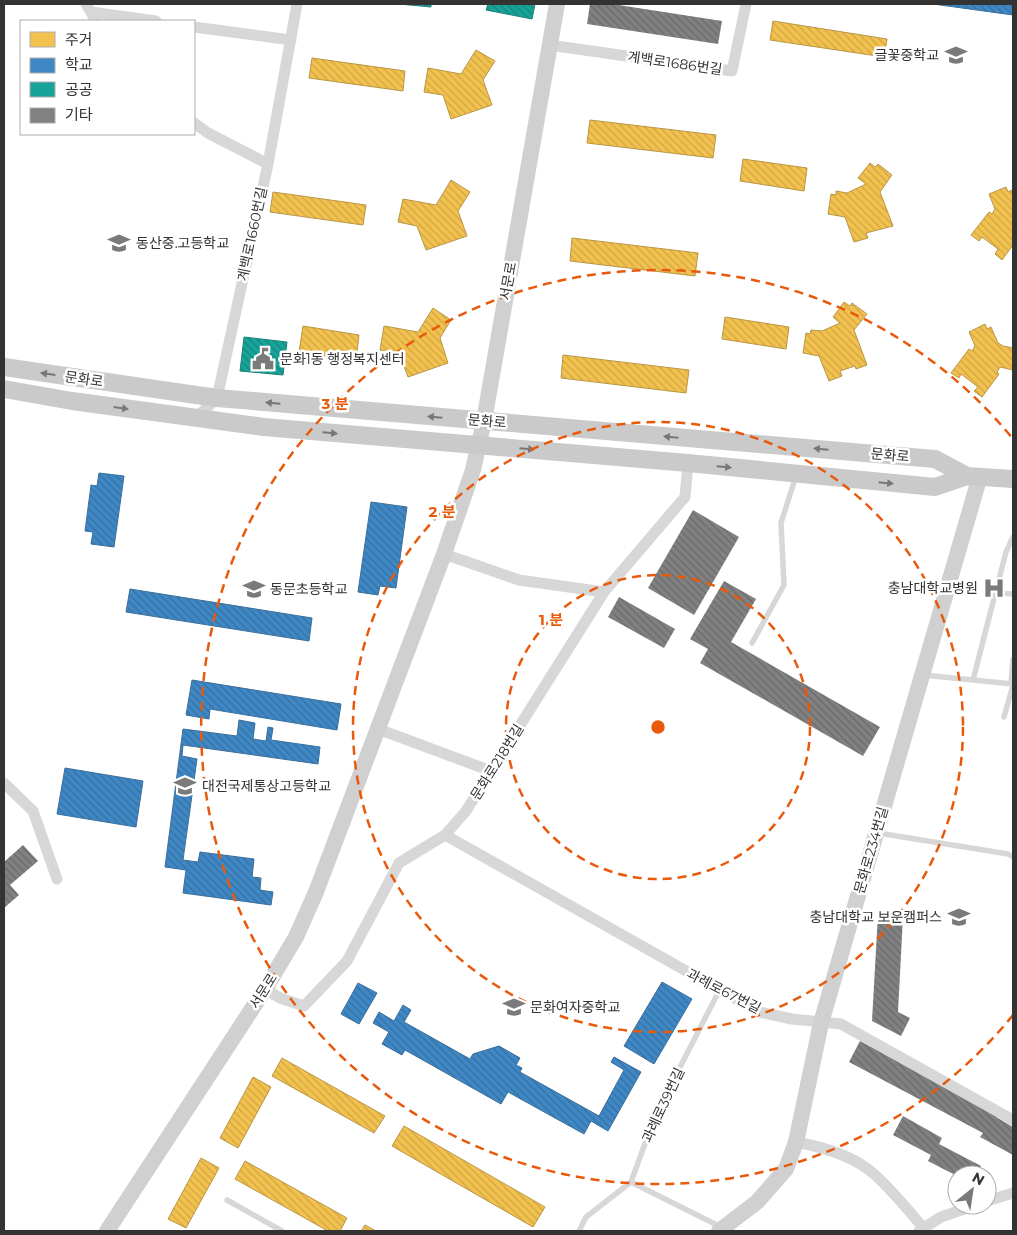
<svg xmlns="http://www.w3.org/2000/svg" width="1017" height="1235" viewBox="0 0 1017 1235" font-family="Montserrat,'Noto Sans KR',sans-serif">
<defs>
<pattern id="homes-back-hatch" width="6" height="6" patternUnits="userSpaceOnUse" patternTransform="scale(1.25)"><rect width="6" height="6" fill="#f2c14e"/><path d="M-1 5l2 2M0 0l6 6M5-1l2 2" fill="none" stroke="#d0a645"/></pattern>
<pattern id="schools-back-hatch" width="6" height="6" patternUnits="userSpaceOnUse" patternTransform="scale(1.25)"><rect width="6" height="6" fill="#3f88c5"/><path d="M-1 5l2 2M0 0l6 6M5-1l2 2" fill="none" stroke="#3570a1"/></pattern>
<pattern id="public-back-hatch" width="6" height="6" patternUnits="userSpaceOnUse" patternTransform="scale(1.25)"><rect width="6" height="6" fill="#17a398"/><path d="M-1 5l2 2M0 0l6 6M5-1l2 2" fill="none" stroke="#15857d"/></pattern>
<pattern id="building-back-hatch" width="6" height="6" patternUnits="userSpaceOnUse" patternTransform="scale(1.25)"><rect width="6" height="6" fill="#818181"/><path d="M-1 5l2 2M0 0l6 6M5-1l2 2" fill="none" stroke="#6a6a6a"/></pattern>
</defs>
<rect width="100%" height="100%" fill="#fff"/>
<path fill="url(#homes-back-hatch)" stroke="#b99646" d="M773,21L887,39L884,57L770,40Z
M476,50L495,61L483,80L492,105L451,119L443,95L424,92L428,68L461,74Z
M312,58L405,71L403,91L309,78Z
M590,120L716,135L713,158L587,143Z
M743,159L807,168L804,191L740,181Z
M870,163L875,167L878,164L892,175L880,192L893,226L866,233L868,238L854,242L845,217L828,214L831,194L836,195V191L847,193L866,184L858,178Z
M451,180L470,192L458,211L467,236L426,250L417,226L398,222L403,199L436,205Z
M1006,187L1008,192L1011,190L1013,194V245L1002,260L995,254L998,249L982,237L979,241L971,235L989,212L992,214L995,209L989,194Z
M273,192L366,205L363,225L270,212Z
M572,238L698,253L695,276L570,261Z
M844,302L850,306L852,303L867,314L854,330L867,365L856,369L855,366L840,371L842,376L829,381L819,356L803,353L806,333L810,334L811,330L822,331L840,323L833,317Z
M433,308L451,320L440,338L448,363L408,377L399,353L380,350L384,326L418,332Z
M725,317L789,327L786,349L722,339Z
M985,324L987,329L991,327L998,343L1003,346L1013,348V370L1000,367L997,372L999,374L982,397L974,391L978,387L961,374L959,378L951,373L969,349L972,351L975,346L969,332Z
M303,326L359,335L356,360L299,352Z
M563,355L689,370L686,393L561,378Z
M282,1058L385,1116L374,1133L272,1076Z
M253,1077L271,1087L238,1148L220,1138Z
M404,1126L545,1207L533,1227L392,1146Z
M201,1158L219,1168L186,1228L168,1219Z
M245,1161L347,1218L340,1231H328L235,1179Z
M365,1225L376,1231H361Z"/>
<path fill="url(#schools-back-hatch)" stroke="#3b6e99" d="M933,4H1013V15Z
M99,473L124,476L114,547L91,544L93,532L85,531L91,485L97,486Z
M371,502L407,507L396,588L380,586L378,595L358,592Z
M130,589L312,618L309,641L126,612Z
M192,680L341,704L337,730L210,709L209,719L186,715Z
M239,720L255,723L253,739L266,741L268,727L273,728L271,740L320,747L318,764L183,745L182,756L197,759L183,860L198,862L200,852L254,859L252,877L261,878L260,890L273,892L271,905L183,893L186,870L165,867L183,729L237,736Z
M65,768L143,781L136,827L57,814Z
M662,982L692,999L654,1064L624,1046Z
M358,983L377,993L359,1024L341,1014Z
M403,1005L411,1010L404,1022L470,1059L473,1054L499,1046L520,1058L516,1065L522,1068L520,1072L599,1116L624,1070L611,1062L614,1057L641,1072L608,1131L591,1121L584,1134L508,1092L501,1104L405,1050L402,1055L382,1044L389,1032L373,1023L379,1012L394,1021Z"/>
<path fill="url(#public-back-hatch)" stroke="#1f817a" d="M399,4H431V7Z
M488,4H535L532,19L486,10Z
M244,337L287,342L283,375L240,371Z"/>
<path fill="url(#building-back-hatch)" d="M590,4H612L722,21L718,44L587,24Z
M693,510L739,537L694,615L648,588Z
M724,581L756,599L731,642L880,727L863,756L700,663L708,649L690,639Z
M619,597L675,629L664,648L608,617Z
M23,845L38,861L10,885L19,895L4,908V862Z
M878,914L903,916L898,1012L910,1018L901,1036L872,1021Z
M860,1041L997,1113L996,1117L1013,1127V1155L980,1137L983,1133L849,1062Z
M903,1116L942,1138L939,1144L981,1166L976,1175L957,1176L928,1161L931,1155L893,1135Z"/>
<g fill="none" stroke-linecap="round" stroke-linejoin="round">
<path stroke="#d7d7d7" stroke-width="5.5" d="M997,593L1013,594
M752,643L784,585L781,523L796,476
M923,675L1013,684
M973,680L1006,552L1013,537
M1011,684L1013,659
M1004,717L1013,685
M878,833L1008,854L1013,857
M631,1182L721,1227
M227,1200L282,1231
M579,1231L586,1217L631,1182L655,1116L719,991"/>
<path stroke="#d7d7d7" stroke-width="11" d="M86,4L96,21
M91,12L156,21
M194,27L291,40
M549,45L732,71L746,4
M194,123L208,133L268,164
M196,418L217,398L268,164L297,4
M444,554L519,580L604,592
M378,729L491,771
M4,783L33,811L57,879
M445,835L759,1012L792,1019L841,1024L1013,1120
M265,989L280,998L304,1006L347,961L399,863L445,835L466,811L604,592L685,497L688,463
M796,1142C822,1147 853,1155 874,1174C893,1191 910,1212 926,1231
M987,1201L1013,1193
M919,1231L941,1217L976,1205"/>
<path stroke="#d0d0d0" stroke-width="16" d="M107,1231L265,989L296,937L316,892L444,554L473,470L484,421L557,4
M719,1231L757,1202L786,1169L796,1142L821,1023L980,476"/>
<path stroke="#cacaca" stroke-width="18" d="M4,367L217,398L935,459L967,476
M4,389L72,401L264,427L688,463L935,487L967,476L1013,479"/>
</g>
<defs><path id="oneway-solid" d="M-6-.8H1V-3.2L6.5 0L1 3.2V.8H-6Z" transform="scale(1.25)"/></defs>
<g fill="#777">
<use href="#oneway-solid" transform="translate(48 374) rotate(-172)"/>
<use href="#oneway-solid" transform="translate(273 403) rotate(-175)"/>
<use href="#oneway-solid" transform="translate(121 408) rotate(8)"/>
<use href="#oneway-solid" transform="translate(435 417) rotate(-175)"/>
<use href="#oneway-solid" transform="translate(330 433) rotate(5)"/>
<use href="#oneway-solid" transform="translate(671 437) rotate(-175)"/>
<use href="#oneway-solid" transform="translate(527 449) rotate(5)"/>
<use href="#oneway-solid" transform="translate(821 449) rotate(-175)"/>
<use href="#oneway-solid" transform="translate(724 467) rotate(5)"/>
<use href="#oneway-solid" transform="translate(886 483) rotate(6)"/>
</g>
<g fill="none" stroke="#e8590c" stroke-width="2.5" stroke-dasharray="9 6">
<circle cx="658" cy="727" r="152"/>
<circle cx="658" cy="727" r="305"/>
<path d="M1013 1015A457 457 0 1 1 1013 439"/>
</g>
<defs>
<g id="school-bare" transform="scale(1.725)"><path d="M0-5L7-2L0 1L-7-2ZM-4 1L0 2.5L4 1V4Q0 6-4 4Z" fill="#7a7a7a" stroke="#fff" stroke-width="2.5" paint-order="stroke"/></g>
<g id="civic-bare" transform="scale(1.725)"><path d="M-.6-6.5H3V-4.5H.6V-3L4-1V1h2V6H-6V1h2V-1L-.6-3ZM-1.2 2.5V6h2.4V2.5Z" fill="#7a7a7a" stroke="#fff" stroke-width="2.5" paint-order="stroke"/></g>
<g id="hospital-bare" transform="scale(1.725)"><path d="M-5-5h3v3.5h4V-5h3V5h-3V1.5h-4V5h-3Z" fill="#7a7a7a" stroke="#fff" stroke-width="2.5" paint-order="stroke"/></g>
<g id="university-bare" transform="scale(1.725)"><path d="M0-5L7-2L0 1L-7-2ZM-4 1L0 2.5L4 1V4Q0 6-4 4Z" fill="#7a7a7a" stroke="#fff" stroke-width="2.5" paint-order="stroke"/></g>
</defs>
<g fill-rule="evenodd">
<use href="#school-bare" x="956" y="55"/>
<use href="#school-bare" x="119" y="243"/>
<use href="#civic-bare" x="263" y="359"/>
<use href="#hospital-bare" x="994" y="588"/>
<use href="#school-bare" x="254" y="589"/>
<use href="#school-bare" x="185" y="786"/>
<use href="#university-bare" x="959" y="917"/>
<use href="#school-bare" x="514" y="1007"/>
</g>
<g text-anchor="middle" stroke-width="5" stroke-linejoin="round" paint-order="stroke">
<g font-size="14" fill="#333" stroke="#fff" text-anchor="start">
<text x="939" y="60" text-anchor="end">글꽃중학교</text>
<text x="136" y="248">동산중.고등학교</text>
<text x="280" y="364">문화1동 행정복지센터</text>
<text x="978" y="593" text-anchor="end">충남대학교병원</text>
<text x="270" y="594">동문초등학교</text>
<text x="202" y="791">대전국제통상고등학교</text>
<text x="942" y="922" text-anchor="end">충남대학교 보운캠퍼스</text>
<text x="530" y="1012">문화여자중학교</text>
</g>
<g font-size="14" fill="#333" stroke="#fff">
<text transform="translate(675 63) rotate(8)" y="5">계백로1686번길</text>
<text transform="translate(252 234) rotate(-78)" y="5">계백로1660번길</text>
<text transform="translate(508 281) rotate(-80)" y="5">서문로</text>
<text transform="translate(84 379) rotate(8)" y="5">문화로</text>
<text transform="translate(487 421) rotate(5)" y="5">문화로</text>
<text transform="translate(890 455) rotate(5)" y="5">문화로</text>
<text transform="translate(497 762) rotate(-58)" y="5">문화로218번길</text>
<text transform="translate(871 850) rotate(-74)" y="5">문화로234번길</text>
<text transform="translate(263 991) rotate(-58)" y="5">서문로</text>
<text transform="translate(724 991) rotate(27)" y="5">과례로67번길</text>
<text transform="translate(663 1105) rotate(-65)" y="5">과례로39번길</text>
</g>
</g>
<circle cx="658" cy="727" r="8" fill="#e8590c" stroke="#fff" stroke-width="2.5"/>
<g font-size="15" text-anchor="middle" font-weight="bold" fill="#e8590c" stroke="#fff" stroke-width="5" stroke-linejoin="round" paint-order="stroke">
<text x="335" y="409">3 분</text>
<text x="442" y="517">2 분</text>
<text x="551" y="625">1 분</text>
</g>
<rect width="1017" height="1235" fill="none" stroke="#333333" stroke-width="10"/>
<rect x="20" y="20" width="175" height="115" fill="#ffffff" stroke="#adadad"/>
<rect x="30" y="32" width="25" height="15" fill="#f2c14e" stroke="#adadad"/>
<text x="65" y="45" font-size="15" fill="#333333">주거</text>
<rect x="30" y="58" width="25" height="15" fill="#3f88c5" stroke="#adadad"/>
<text x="65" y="70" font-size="15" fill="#333333">학교</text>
<rect x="30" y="82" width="25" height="15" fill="#17a398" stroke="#adadad"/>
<text x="65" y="95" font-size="15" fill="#333333">공공</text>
<rect x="30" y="108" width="25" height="15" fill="#818181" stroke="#adadad"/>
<text x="65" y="120" font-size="15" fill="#333333">기타</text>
<g transform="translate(972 1190) rotate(30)"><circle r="24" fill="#ffffff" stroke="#adadad"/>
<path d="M0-4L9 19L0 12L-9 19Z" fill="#7a7a7a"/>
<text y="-8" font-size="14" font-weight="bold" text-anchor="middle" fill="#333333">N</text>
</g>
</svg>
